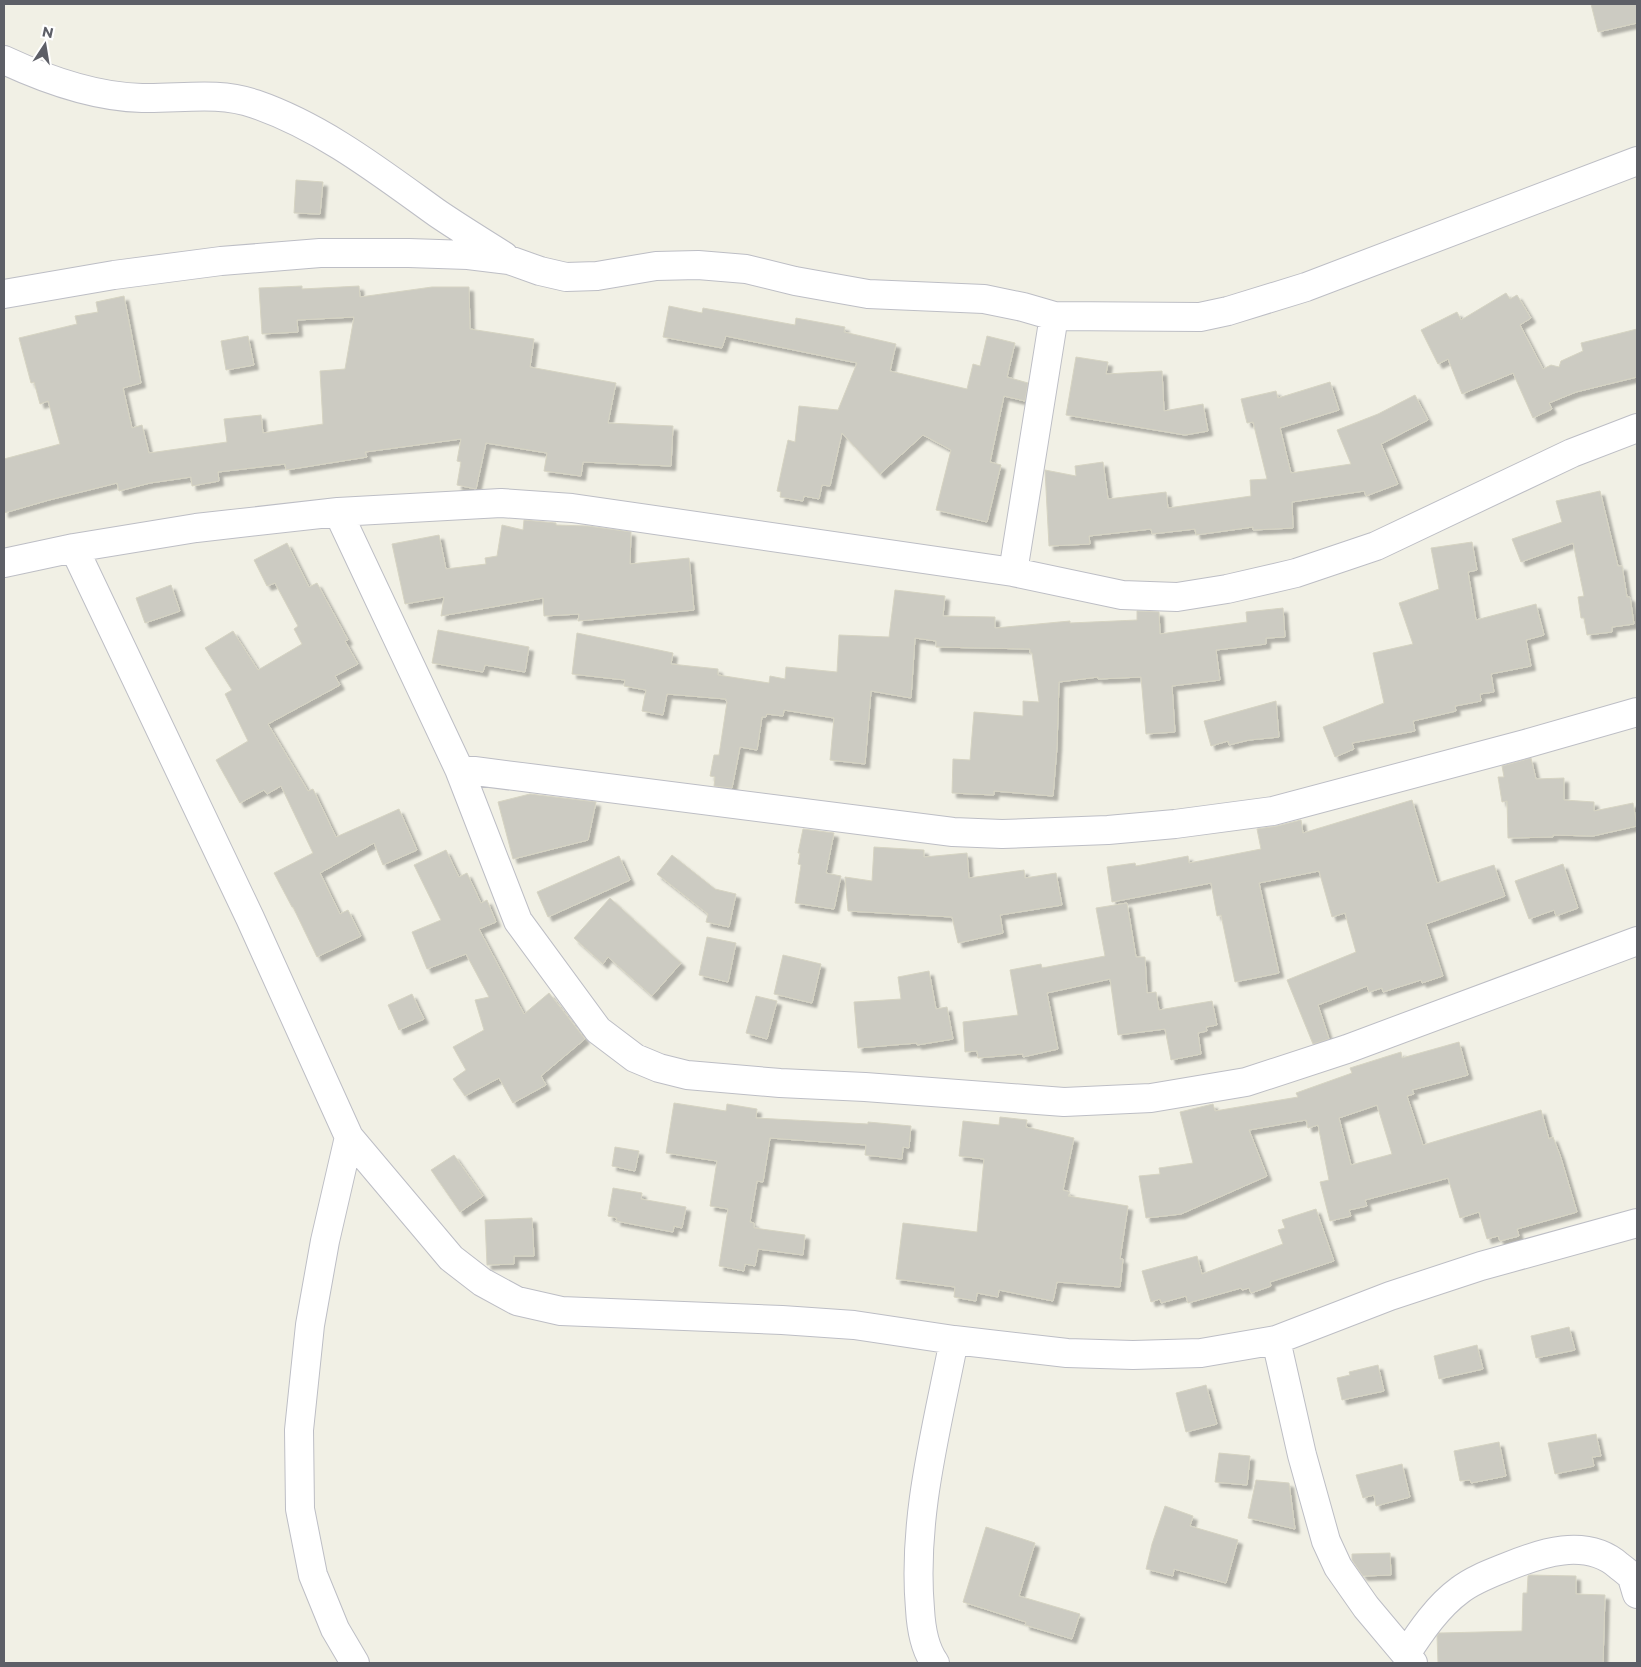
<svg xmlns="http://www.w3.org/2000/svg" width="1641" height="1667" viewBox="0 0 1641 1667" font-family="Montserrat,sans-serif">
<defs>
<filter id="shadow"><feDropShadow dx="4.5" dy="4.5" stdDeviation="1" flood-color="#0004"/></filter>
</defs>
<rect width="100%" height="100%" fill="#f1f0e5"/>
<path fill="#cccbc2" stroke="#d6d4c3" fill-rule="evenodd" filter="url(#shadow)" d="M1591,4H1637V23L1598,32Z
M296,180L323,182L320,214L294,213Z
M302,286V289L359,286L360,297L432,287H469L470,329L534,339L530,367L616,383L608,423L673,426L671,466L583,462L581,476L544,471L547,453L486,443L476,489L457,485L461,462L457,461L461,439L365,452L367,457L286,470L285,464L218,472L219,481L192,486L191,477L150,483L119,491L117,483L49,500L4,513V459L60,444L48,401L40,404L34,382L31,383L19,338L77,324L75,316L98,312L96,302L124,296L141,383L123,388L132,428L142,425L149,453L227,442L224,419L261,415L263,433L323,424L320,371L345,369L354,317L297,320L298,332L262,334L259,288Z
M1506,293L1510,299L1517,295L1531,318L1520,325L1543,369L1551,365L1559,367L1561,361L1583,351L1581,343L1637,329V377L1576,392L1549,403L1552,409L1533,418L1513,373L1462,394L1448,359L1438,364L1421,330L1457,312L1461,320Z
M669,306L702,313L703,308L795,325L796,318L845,327L844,332L896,344L890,371L967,389L973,364L980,366L987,336L1015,343L1007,377L1028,383L1025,401L1004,396L990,462L1001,465L987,522L936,510L951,450L923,435L880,474L842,433L830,486L822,485L819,499L804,496L803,501L780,497L781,492L777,491L788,440L795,442L799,406L838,410L857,363L726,336L722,348L663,337Z
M248,336L254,365L226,370L221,341Z
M1076,357L1108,362L1106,374L1162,371L1164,411L1203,404L1208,431L1185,435L1066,415Z
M1330,382L1339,410L1280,428L1291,473L1351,464L1337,430L1378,414L1415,395L1428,420L1381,444L1398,484L1366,496L1364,491L1292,502L1293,528L1253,530V527L1196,535L1195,529L1152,534L1151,529L1089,536L1090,544L1049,546L1045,470L1076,476L1075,466L1103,462L1108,499L1166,492L1168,508L1251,496L1250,480L1267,479L1253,422L1247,423L1241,399L1276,391L1278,398Z
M1600,491L1618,566H1622L1627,597H1630L1634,624L1612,627V632L1587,635L1584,618H1581L1578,597L1584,596L1573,543L1521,562L1512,539L1562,522L1556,501Z
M524,520L556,523V525L588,526L631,532L630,564L689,558L694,610L578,621L579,614L544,616L543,598L441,616L444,597L405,604L392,544L439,535L446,569L486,564L485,558L497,556L502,525L523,530Z
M1472,542L1477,570L1468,572L1476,620L1536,604L1544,635L1526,640L1531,666L1491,674L1494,692L1480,694L1481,701L1455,706L1456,711L1413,721L1415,731L1352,743L1354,749L1335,757L1323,727L1384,703L1373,653L1413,644L1399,603L1439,589L1431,548Z
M287,543L309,587L317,583L348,640L345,641L358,664L335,676L340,685L268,724L308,791L313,789L336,837L399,809L417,850L383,865L374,843L320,873L340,914L348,910L361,936L317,957L293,907H292L274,873L313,853L281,786L267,794L264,790L240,803L216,760L248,741L225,694L232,690L205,648L233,631L258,670L302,644L294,629L298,626L275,583L267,586L254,560Z
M171,585L180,611L145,623L136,598Z
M895,590L945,596L943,616L995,617V628L1070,621V623L1137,620V611L1159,612L1160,634L1247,622L1246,612L1283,608L1285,637L1266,638V644L1216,650L1220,680L1172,686L1175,732L1146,734L1141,677L1098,679V677L1059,682L1057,747L1053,796L994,791V795L952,793L953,759L970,760L974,712L1023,716V701L1039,702L1032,653H1030V649L936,647V641L915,638L911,698L871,691L865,764L830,760L834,718L784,710L783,716L767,714L766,717H762L757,750L740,747L732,788L714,786L715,777L710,776L714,755H719L727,702L726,701V699L667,694L663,715L642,711L646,690L624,686L625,680L572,674L577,633L673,653L671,664L718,669V675L769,683L770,676L785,679L786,667L837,672L839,635L889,637Z
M438,630L529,647L525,672L485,665L483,672L432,663Z
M1276,701L1279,737L1249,740L1229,745L1228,741L1211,746L1204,721Z
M1531,758L1536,779L1564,778V800L1594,802V811L1633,803L1637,826L1593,836L1553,835V837L1508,838L1507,801L1502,802L1498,777H1504L1502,766Z
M530,794L596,802L588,840L513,859L498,802Z
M1412,800L1437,883L1494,865L1505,896L1426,924L1443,976L1422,983L1421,980L1383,992L1382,988L1369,992L1367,986L1318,1005L1329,1039L1313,1044L1287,980L1356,952L1345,913L1332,917L1319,871L1259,883L1279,973L1235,982L1221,915L1217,916L1211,883L1112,902L1107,867L1135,863L1136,866L1188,856L1189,863L1261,849L1257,829L1277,826L1301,820L1303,833Z
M803,829L834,833L826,873L841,876L834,909L795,903L801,865L798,864L800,853H798Z
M874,847L924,850V857L967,853L969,878L1024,870L1025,878L1056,873L1062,905L1000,915L1003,933L958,943L952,917L848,911L845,877L872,881Z
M446,850L459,877L467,873L481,903L487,900L496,922L479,929L524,1014L549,993L585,1039L541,1076L546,1085L513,1103L499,1078L465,1096L453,1079L466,1070L453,1047L484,1030L475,1000L489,997L466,954L427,969L412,932L441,920L414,865Z
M672,855L715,889L736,894L729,927L706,922L708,914L657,874Z
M619,856L630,880L548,917L537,892Z
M1563,864L1578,908L1556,916L1554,910L1529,919L1515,881Z
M610,898L681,963L652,996L608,957L603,964L574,938Z
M1127,903L1136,957H1145L1147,993L1156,992L1159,1010L1212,1001L1217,1025L1206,1027L1207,1031L1198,1033L1201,1054L1171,1060L1165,1029L1118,1035L1110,979L1047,993L1058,1049L1023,1057V1054L978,1058L977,1051L965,1052L963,1022L1018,1015L1010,970L1041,964L1042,968L1105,956L1096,908Z
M707,937L736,943L728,982L699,975Z
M783,955L821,964L812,1003L774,994Z
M929,971L936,1009L947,1007L953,1039L917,1045V1043L858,1048L854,1002L901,999L898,977Z
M412,994L424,1019L399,1030L388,1005Z
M756,996L777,1001L767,1039L746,1033Z
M1459,1042L1468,1075L1412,1090L1414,1094L1407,1096L1423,1145L1541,1110L1549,1139L1553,1137L1560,1155L1577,1212L1517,1229L1519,1236L1500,1241L1498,1236L1487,1239L1479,1212L1460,1218L1448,1178L1365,1200L1367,1206L1349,1210L1351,1216L1330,1221L1320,1182L1329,1180L1318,1125L1308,1128L1306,1120L1249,1130L1267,1176L1181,1214L1146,1218L1139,1176L1160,1174L1159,1168L1193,1163L1180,1112L1213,1104L1215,1111L1298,1097L1296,1093L1352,1073L1350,1068L1401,1052L1402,1058ZM1377,1105L1392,1154L1351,1165L1339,1118Z
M674,1103L726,1111L727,1104L757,1109L756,1118L868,1124V1122L911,1126L909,1148L903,1147L902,1159L865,1155L866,1145L770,1138L763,1182L757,1181L750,1222L754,1223V1228L805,1235L803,1255L758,1249L755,1266L745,1264L744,1271L719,1266L728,1209L710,1206L717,1161L666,1153Z
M1000,1117L1027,1120L1026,1127L1074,1138L1063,1190L1070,1192L1068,1196L1128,1206L1120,1259H1123L1120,1287L1057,1282L1053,1301L999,1290L998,1297L977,1293L976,1301L954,1297L955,1287L896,1279L903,1223L977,1232L984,1159L959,1156L963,1121L999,1125Z
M615,1147L639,1151L635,1171L612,1166Z
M454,1155L483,1196L460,1212L431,1170Z
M613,1188L642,1193L641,1199L686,1207L682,1228L674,1226L673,1232L616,1221L617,1218L608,1216Z
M1316,1209L1334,1261L1270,1282L1271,1286L1251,1293L1249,1288L1242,1290L1241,1288L1188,1303L1186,1296L1161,1303L1160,1299L1151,1302L1142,1271L1197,1256L1202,1274L1283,1244L1278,1230L1285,1228L1282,1220Z
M532,1218L534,1256H514V1264L487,1265L485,1220Z
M1569,1327L1575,1350L1536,1358L1531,1336Z
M1477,1345L1483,1369L1439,1379L1434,1356Z
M1378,1365L1384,1391L1342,1400L1337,1378L1350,1375L1349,1372Z
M1206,1385L1217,1424L1186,1432L1176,1393Z
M1596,1434L1601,1456L1592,1457L1594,1466L1555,1474L1548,1443Z
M1499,1442L1506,1476L1471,1483L1470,1480L1460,1481L1454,1451Z
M1219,1453L1250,1456L1247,1485L1215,1482Z
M1402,1464L1410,1497L1376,1506L1374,1495L1363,1498L1356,1475Z
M1256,1480L1289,1483L1295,1529L1248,1518Z
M1165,1506L1193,1516L1190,1526L1238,1540L1226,1583L1174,1569L1173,1576L1146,1569L1152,1544Z
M986,1527L1035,1543L1019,1596L1080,1614L1072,1639L1025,1625L1026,1622L963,1602Z
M1390,1553L1391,1575L1363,1576L1352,1560V1554Z
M1530,1575L1576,1576V1594L1605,1595L1603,1663H1438L1437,1636L1439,1633L1522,1631L1523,1593H1527L1528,1576Z"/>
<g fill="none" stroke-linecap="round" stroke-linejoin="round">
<g stroke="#bdbec5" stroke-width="30">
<path id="minor" d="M4,60C47,80 94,97 142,98C180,99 218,91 255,104C322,127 380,172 437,213C459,228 482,242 504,256
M4,294L114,275L221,261L320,253H409L468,255L509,260L540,271L566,277L597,276L656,266L698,265L746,269L795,281L868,294L984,299L1023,307L1054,316L1200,317L1228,311L1306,287L1637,161
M338,512L459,769L518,921L598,1030L635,1058L659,1068L687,1075L780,1083L865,1087L1064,1102L1151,1098L1246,1082L1347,1049L1637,941
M74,548L250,918L349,1137L451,1258L482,1282L517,1301L561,1311L782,1320L854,1325L954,1340L1067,1353L1133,1355L1201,1353L1276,1340L1390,1296L1481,1266L1637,1223
M4,563L74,548L196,528L338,512L501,503L572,508L1013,572L1122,595L1177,597L1227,589L1296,573L1376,546L1572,453L1637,428
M1013,572L1054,316
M459,769L953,832L1002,834L1108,830L1175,824L1273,811L1525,744L1637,712
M349,1137L325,1241L310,1325L299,1430L300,1509L313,1575L335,1629L355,1663
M1276,1340L1302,1455L1326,1541L1338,1567L1366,1607L1413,1663
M1406,1654C1421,1631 1438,1606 1460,1590C1473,1580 1489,1574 1504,1568C1540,1553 1586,1537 1619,1566C1623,1569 1628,1573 1631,1576C1634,1582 1635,1589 1637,1594
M935,1663C924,1648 921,1627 920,1609C912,1518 937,1428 954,1340"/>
</g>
<use href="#minor" stroke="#fff" stroke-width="28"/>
</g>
<rect width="1641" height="1667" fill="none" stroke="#5d5f67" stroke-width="10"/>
<g transform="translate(45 45) rotate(12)" stroke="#ffffff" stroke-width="4" paint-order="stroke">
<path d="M0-4L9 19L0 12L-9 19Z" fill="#5d5f67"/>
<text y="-8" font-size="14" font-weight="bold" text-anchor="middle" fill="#5d5f67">N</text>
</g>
</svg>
